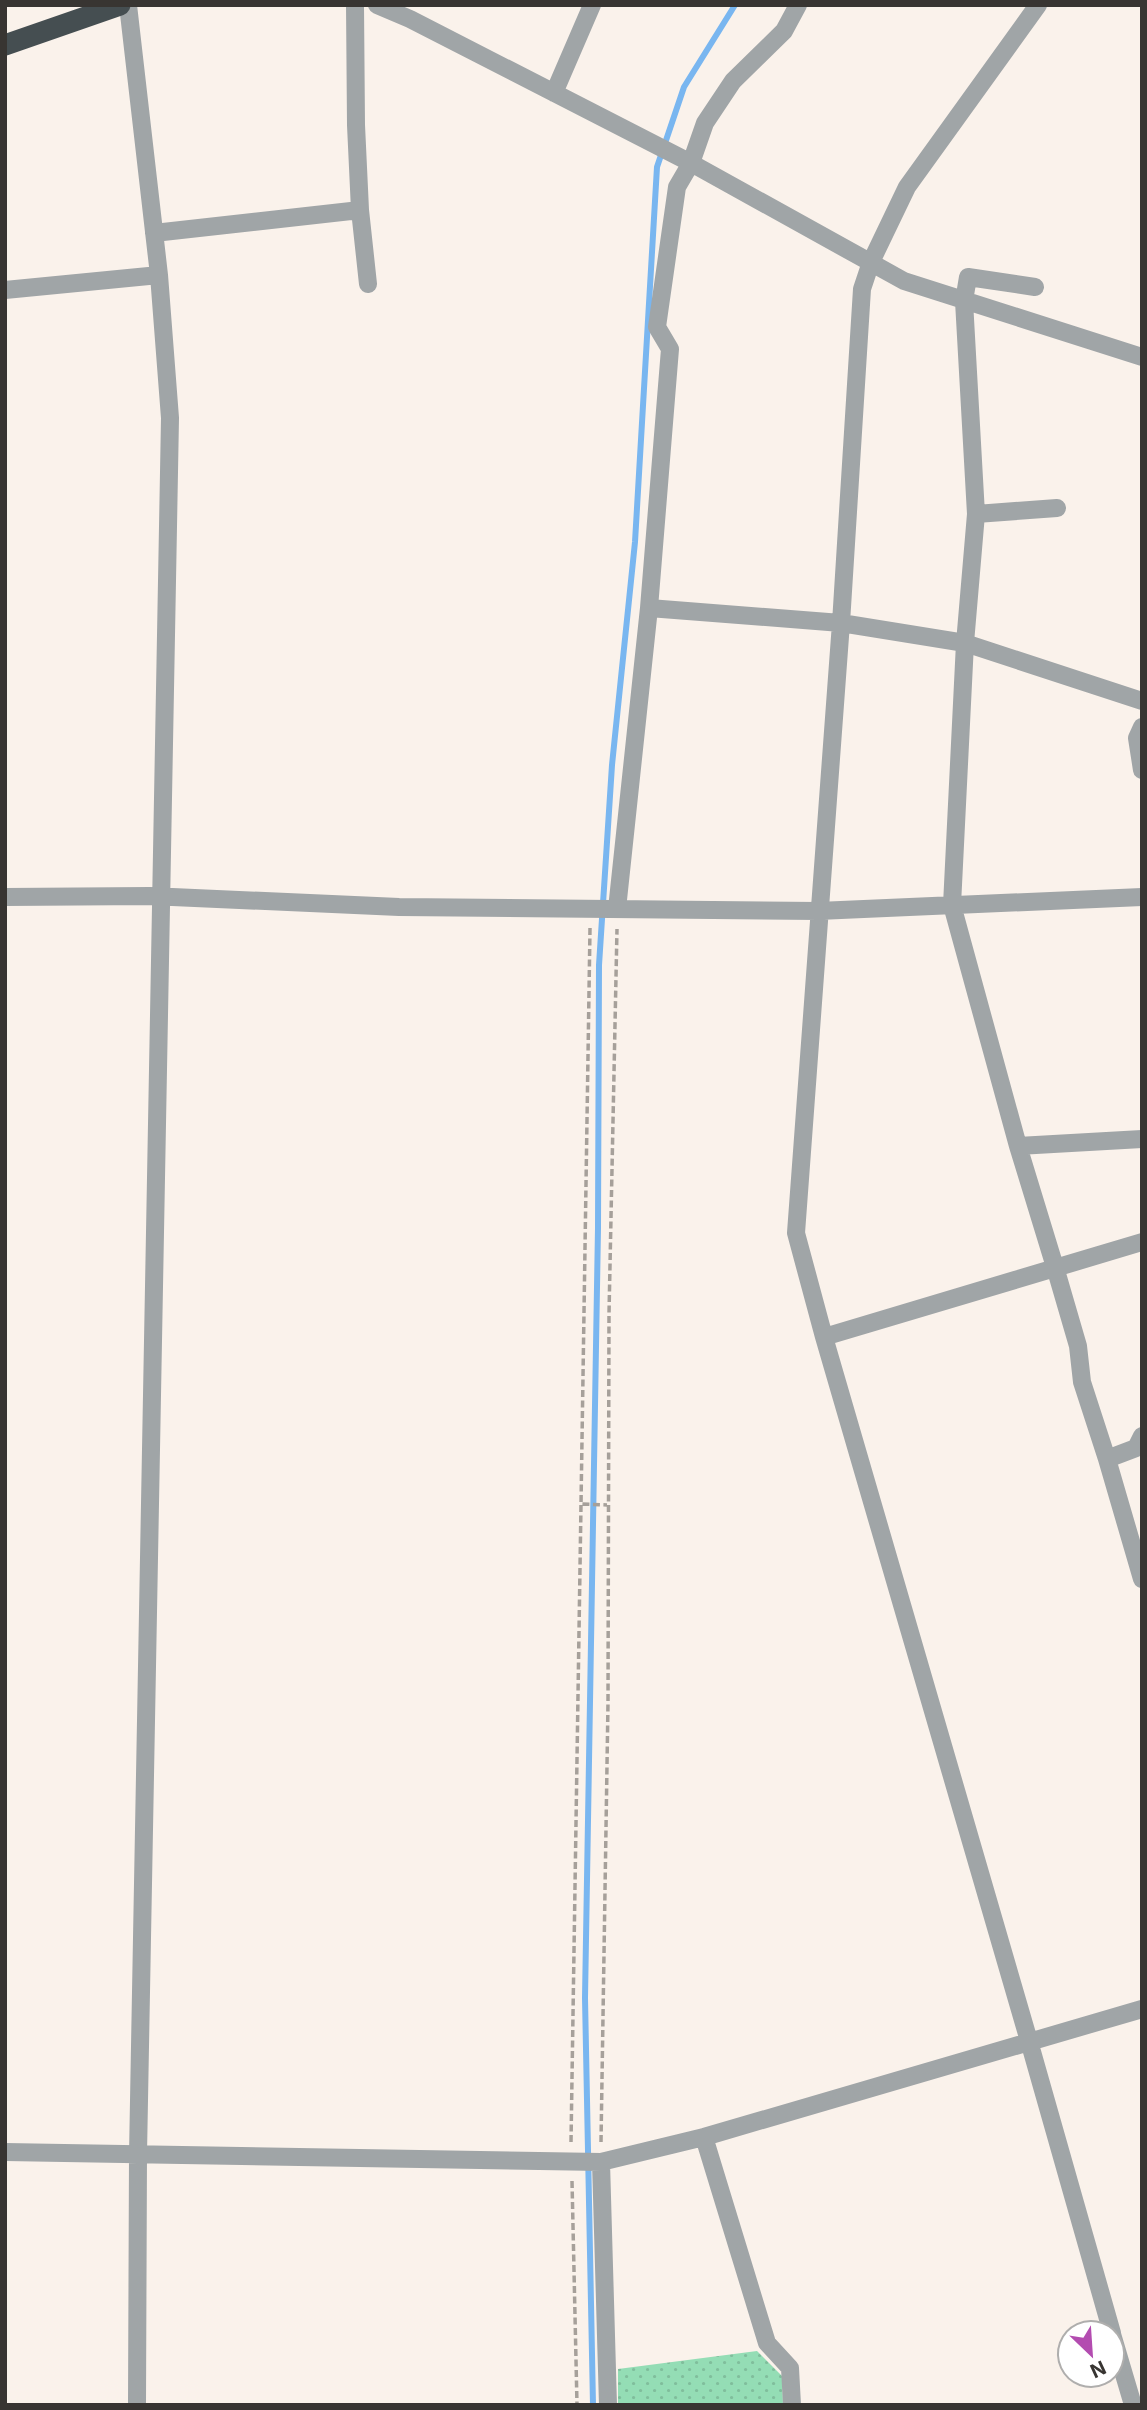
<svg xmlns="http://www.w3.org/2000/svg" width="1147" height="2410" viewBox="0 0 1147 2410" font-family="Inter,sans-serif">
<defs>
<pattern id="green-dots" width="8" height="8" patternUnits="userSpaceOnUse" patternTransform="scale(1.75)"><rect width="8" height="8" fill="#94ddb5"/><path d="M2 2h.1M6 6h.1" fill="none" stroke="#80be9c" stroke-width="1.8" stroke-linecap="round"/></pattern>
</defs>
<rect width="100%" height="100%" fill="#faf2eb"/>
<path fill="url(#green-dots)" d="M757,2351L782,2376L783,2405H618V2369Z"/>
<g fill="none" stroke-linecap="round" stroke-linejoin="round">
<path stroke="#79b6f0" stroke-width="6" d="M593,2405L585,1998L598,1228L599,965L612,765L635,542L657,167L684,87L735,5"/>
<path stroke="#a6a09a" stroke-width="3.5" stroke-dasharray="7 3.5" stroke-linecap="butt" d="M590,928L581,1504L607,1505
M571,2142L581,1504
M601,2142L608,1703L609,1314L617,929
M572,2181L577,2405"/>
<path stroke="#a0a5a7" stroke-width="18" d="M355,5L356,125L360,210
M377,5L410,19L691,163L904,281L1142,357
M798,5L784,31L733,81L705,123L691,163L677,187L657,327L670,349L649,608L841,623L965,643L952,905L1018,1146
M1038,5L907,187L871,262L862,289L841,623L796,1233L824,1337L1029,2041L1112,2333
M554,93L592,5
M154,233L360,210L368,284
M5,290L159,275L128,5
M1057,508L976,514L965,643L1142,701
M976,514L964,301L968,277L1035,287
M1142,727L1137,738L1142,770
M5,897L150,896L399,907L818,911L1142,897
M617,909L649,608
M824,1337L1142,1242
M1142,1436L1136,1448L1107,1459L1142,1579
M1107,1459L1082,1382L1078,1346L1055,1267L1018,1146L1142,1139
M704,2137L767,2343L790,2368L792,2405
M5,2152L601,2162L704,2137L1142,2009
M601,2162L608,2405
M1112,2334L1133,2405
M137,2405L138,2155L170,418L159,275"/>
<path stroke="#454e51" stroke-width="21" d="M5,45L120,5"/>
</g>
<rect width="1147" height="2410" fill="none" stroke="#383532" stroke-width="14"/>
<g transform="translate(1091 2354) rotate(155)"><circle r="33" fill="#ffffff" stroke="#afaead" stroke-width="2"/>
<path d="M0-5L12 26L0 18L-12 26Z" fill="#b34cb0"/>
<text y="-10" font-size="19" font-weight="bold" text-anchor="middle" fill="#383532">N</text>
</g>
</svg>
